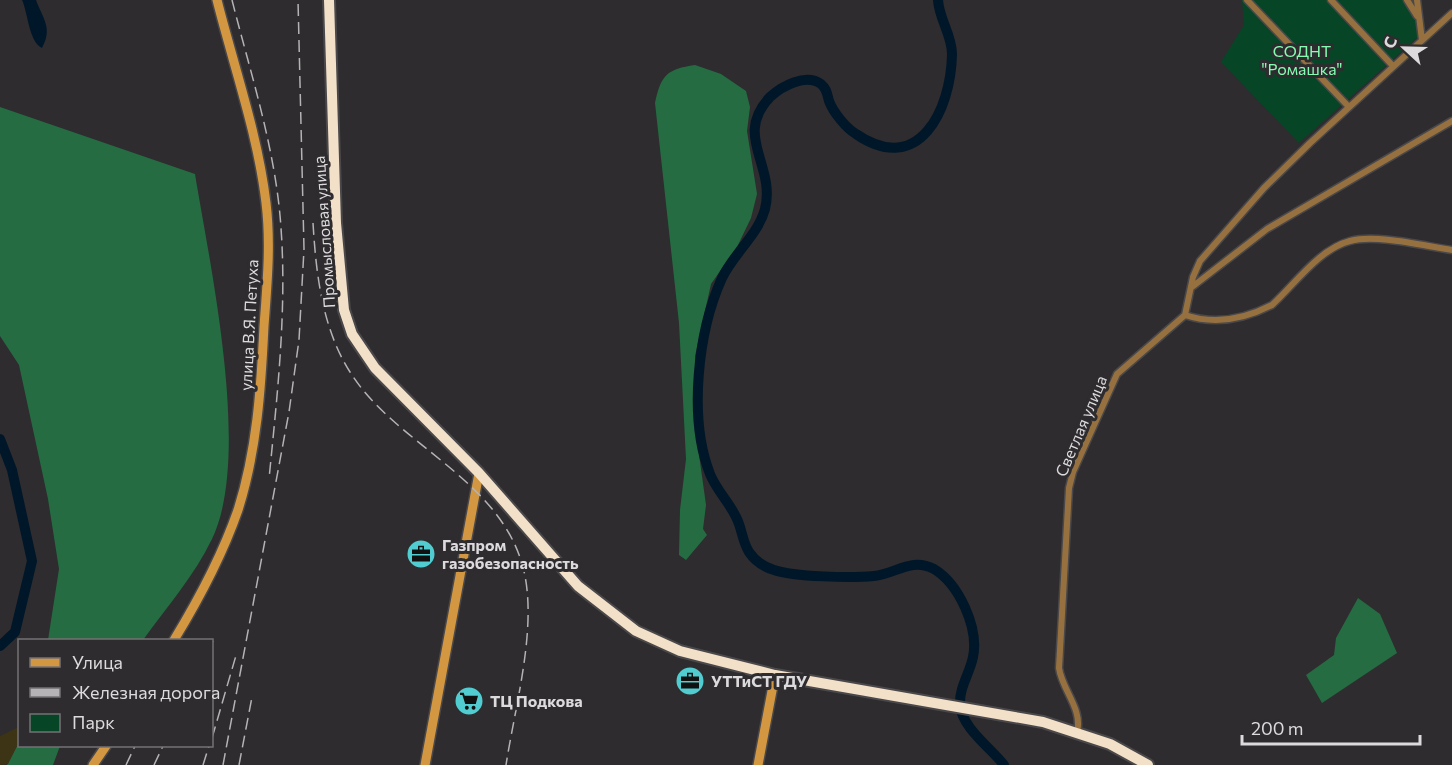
<svg xmlns="http://www.w3.org/2000/svg" width="1452" height="765" viewBox="0 0 1452 765" font-family="Commissioner,sans-serif">
<rect width="100%" height="100%" fill="#2e2c2e"/>
<path fill="#064626" d="M1242,0H1412L1418,37L1299,143L1221,62L1244,25Z"/>
<path fill="#256c43" d="M695,65L721,74L746,91L750,107L747,131L757,194L751,218L737,247L711,284L695,356L696,433L706,505L703,529L707,535L686,560L679,555L680,510L686,459L679,323L655,103C661,75 667,69 695,65Z
M0,107L195,174C210,266 252,456 212,539C195,575 166,608 143,640H48L59,569L48,499L19,365L0,336Z
M1358,598L1380,614L1397,653L1322,703L1306,675L1334,655L1336,638Z
M19,742L20,746H60L53,765H7Z"/>
<path fill="#3c3414" d="M19,727V742L8,764L0,765V736Z"/>
<path fill="#001729" d="M22,0H36C43,19 53,28 42,48C29,42 28,13 22,0Z"/>
<g fill="none" stroke-linecap="round" stroke-linejoin="round">
<path stroke="#001729" stroke-width="10" d="M938,0C939,19 952,35 952,54C951,110 919,177 856,134C846,128 833,112 829,101C827,94 827,89 821,84C806,73 782,86 770,97C733,136 776,165 765,209C758,235 734,253 722,278C698,331 688,418 710,474C717,491 729,502 736,517C742,528 742,541 749,552C755,561 764,567 774,570C794,577 852,578 874,576C896,574 911,557 934,569C959,584 979,628 973,657C970,673 959,687 960,705C962,728 991,748 1004,765
M0,439L12,470L32,561L15,632L0,646"/>
<g stroke="#4a484a" stroke-width="9">
<path id="street" d="M1247,0L1349,107
M1331,0L1393,66
M1407,0L1417,16
M1417,0L1422,40
M1192,287L1267,229L1452,121
M1185,315C1215,325 1245,319 1272,305C1295,284 1319,249 1350,241C1377,234 1424,246 1452,250
M1077,732C1083,709 1062,690 1059,668L1069,488L1073,472L1117,374L1185,315L1193,277L1200,261L1264,188L1310,143L1452,13"/>
</g>
<g stroke="#4a484a" stroke-width="12">
<path id="secondary" d="M174,640C199,599 222,556 238,510C257,450 261,388 264,326C267,285 271,244 266,203C258,135 234,67 217,0
M93,765L106,746
M425,765L479,473
M758,765L775,675"/>
</g>
<g stroke="#4a484a" stroke-width="14">
<path id="highway" d="M329,0L336,223L344,310L352,334L375,368L479,473L578,586L636,631L680,651L775,675L1043,722L1110,744L1148,765"/>
</g>
<use href="#street" stroke="#96713f" stroke-width="6"/>
<use href="#secondary" stroke="#d29740" stroke-width="9"/>
<use href="#highway" stroke="#f2e0c9" stroke-width="10"/>
<path stroke="#b5b3b5" stroke-width="1.5" stroke-dasharray="12 6" stroke-linecap="butt" d="M232,0C251,75 276,151 281,228C287,311 277,397 269,479
M313,223C316,273 322,328 350,372C397,447 506,480 525,576C536,633 515,707 506,765
M212,643L213,641
M212,738L237,652
M126,765L135,746
M154,765L163,746
M203,765L209,746
M223,765L289,412L299,340L304,249L298,0
M239,765L252,697"/>
</g>
<defs>
<g id="office-disc" transform="scale(1.5)"><circle r="9.5" fill="#51ccd1" stroke="#2e2c2e"/><path d="M-6-3h4V-5.5h4V-3h4V5H-6ZM-1-4.5V-3h2v-1.5ZM-6 0V1H6V0Z" fill="#111"/></g>
<g id="supermarket-disc" transform="scale(1.5)"><circle r="9.5" fill="#51ccd1" stroke="#2e2c2e"/><path d="M-6-5.5h2.5l.6 2H6L4.5 2H-2.5L-4.4-4H-6ZM-1.5 3.2a1.3 1.3 0 1 0 .1 0ZM3 3.2a1.3 1.3 0 1 0 .1 0Z" fill="#111"/></g>
</defs>
<g fill-rule="evenodd">
<use href="#office-disc" x="421" y="554"/>
<use href="#office-disc" x="690" y="681"/>
<use href="#supermarket-disc" x="469" y="701"/>
</g>
<g text-anchor="middle" stroke-width="6" stroke-linejoin="round" paint-order="stroke">
<g font-size="16" fill="#84fdb2" stroke="#2e2c2e">
<text x="1302" y="57">СОДНТ<tspan x="1302" dy="18">"Ромашка"</tspan></text>
</g>
<g font-size="16" fill="#dcdadc" stroke="#2e2c2e">
<text transform="translate(324 232) rotate(-94)" y="6">Промысловая улица</text>
<text transform="translate(249 325) rotate(-87)" y="6">улица В.Я. Петуха</text>
<text transform="translate(1081 426) rotate(-67)" y="6">Светлая улица</text>
</g>
<g font-size="16" font-weight="bold" fill="#dcdadc" stroke="#2e2c2e" text-anchor="start">
<text x="442" y="551">Газпром<tspan x="442" dy="18">газобезопасность</tspan></text>
<text x="711" y="687">УТТиСТ ГДУ</text>
<text x="490" y="707">ТЦ Подкова</text>
</g>
</g>
<rect x="18" y="639" width="195" height="108" fill="#2e2c2e" stroke="#747274" stroke-width="1.5"/>
<rect x="30" y="658" width="30" height="9" fill="#d29740" stroke="#747274" stroke-width="1.5"/>
<text x="72" y="669" font-size="18" fill="#dcdadc">Улица</text>
<rect x="30" y="688" width="30" height="9" fill="#b5b3b5" stroke="#747274" stroke-width="1.5"/>
<text x="72" y="699" font-size="18" fill="#dcdadc">Железная дорога</text>
<rect x="30" y="714" width="30" height="18" fill="#064626" stroke="#747274" stroke-width="1.5"/>
<text x="72" y="729" font-size="18" fill="#dcdadc">Парк</text>
<g transform="translate(1404 48) rotate(292)" stroke="#2e2c2e" stroke-width="4.5" paint-order="stroke">
<path d="M0-4.5L10 22L0 15L-10 22Z" fill="#dcdadc"/>
<text y="-9" font-size="16" font-weight="bold" text-anchor="middle" fill="#dcdadc">С</text>
</g>
<path d="M1242 735v9h178v-9" fill="none" stroke="#dcdadc" stroke-width="3"/>
<text x="1251" y="735" font-size="18" fill="#dcdadc" stroke="#2e2c2e" stroke-width="4.5" paint-order="stroke">200 m</text>
</svg>
